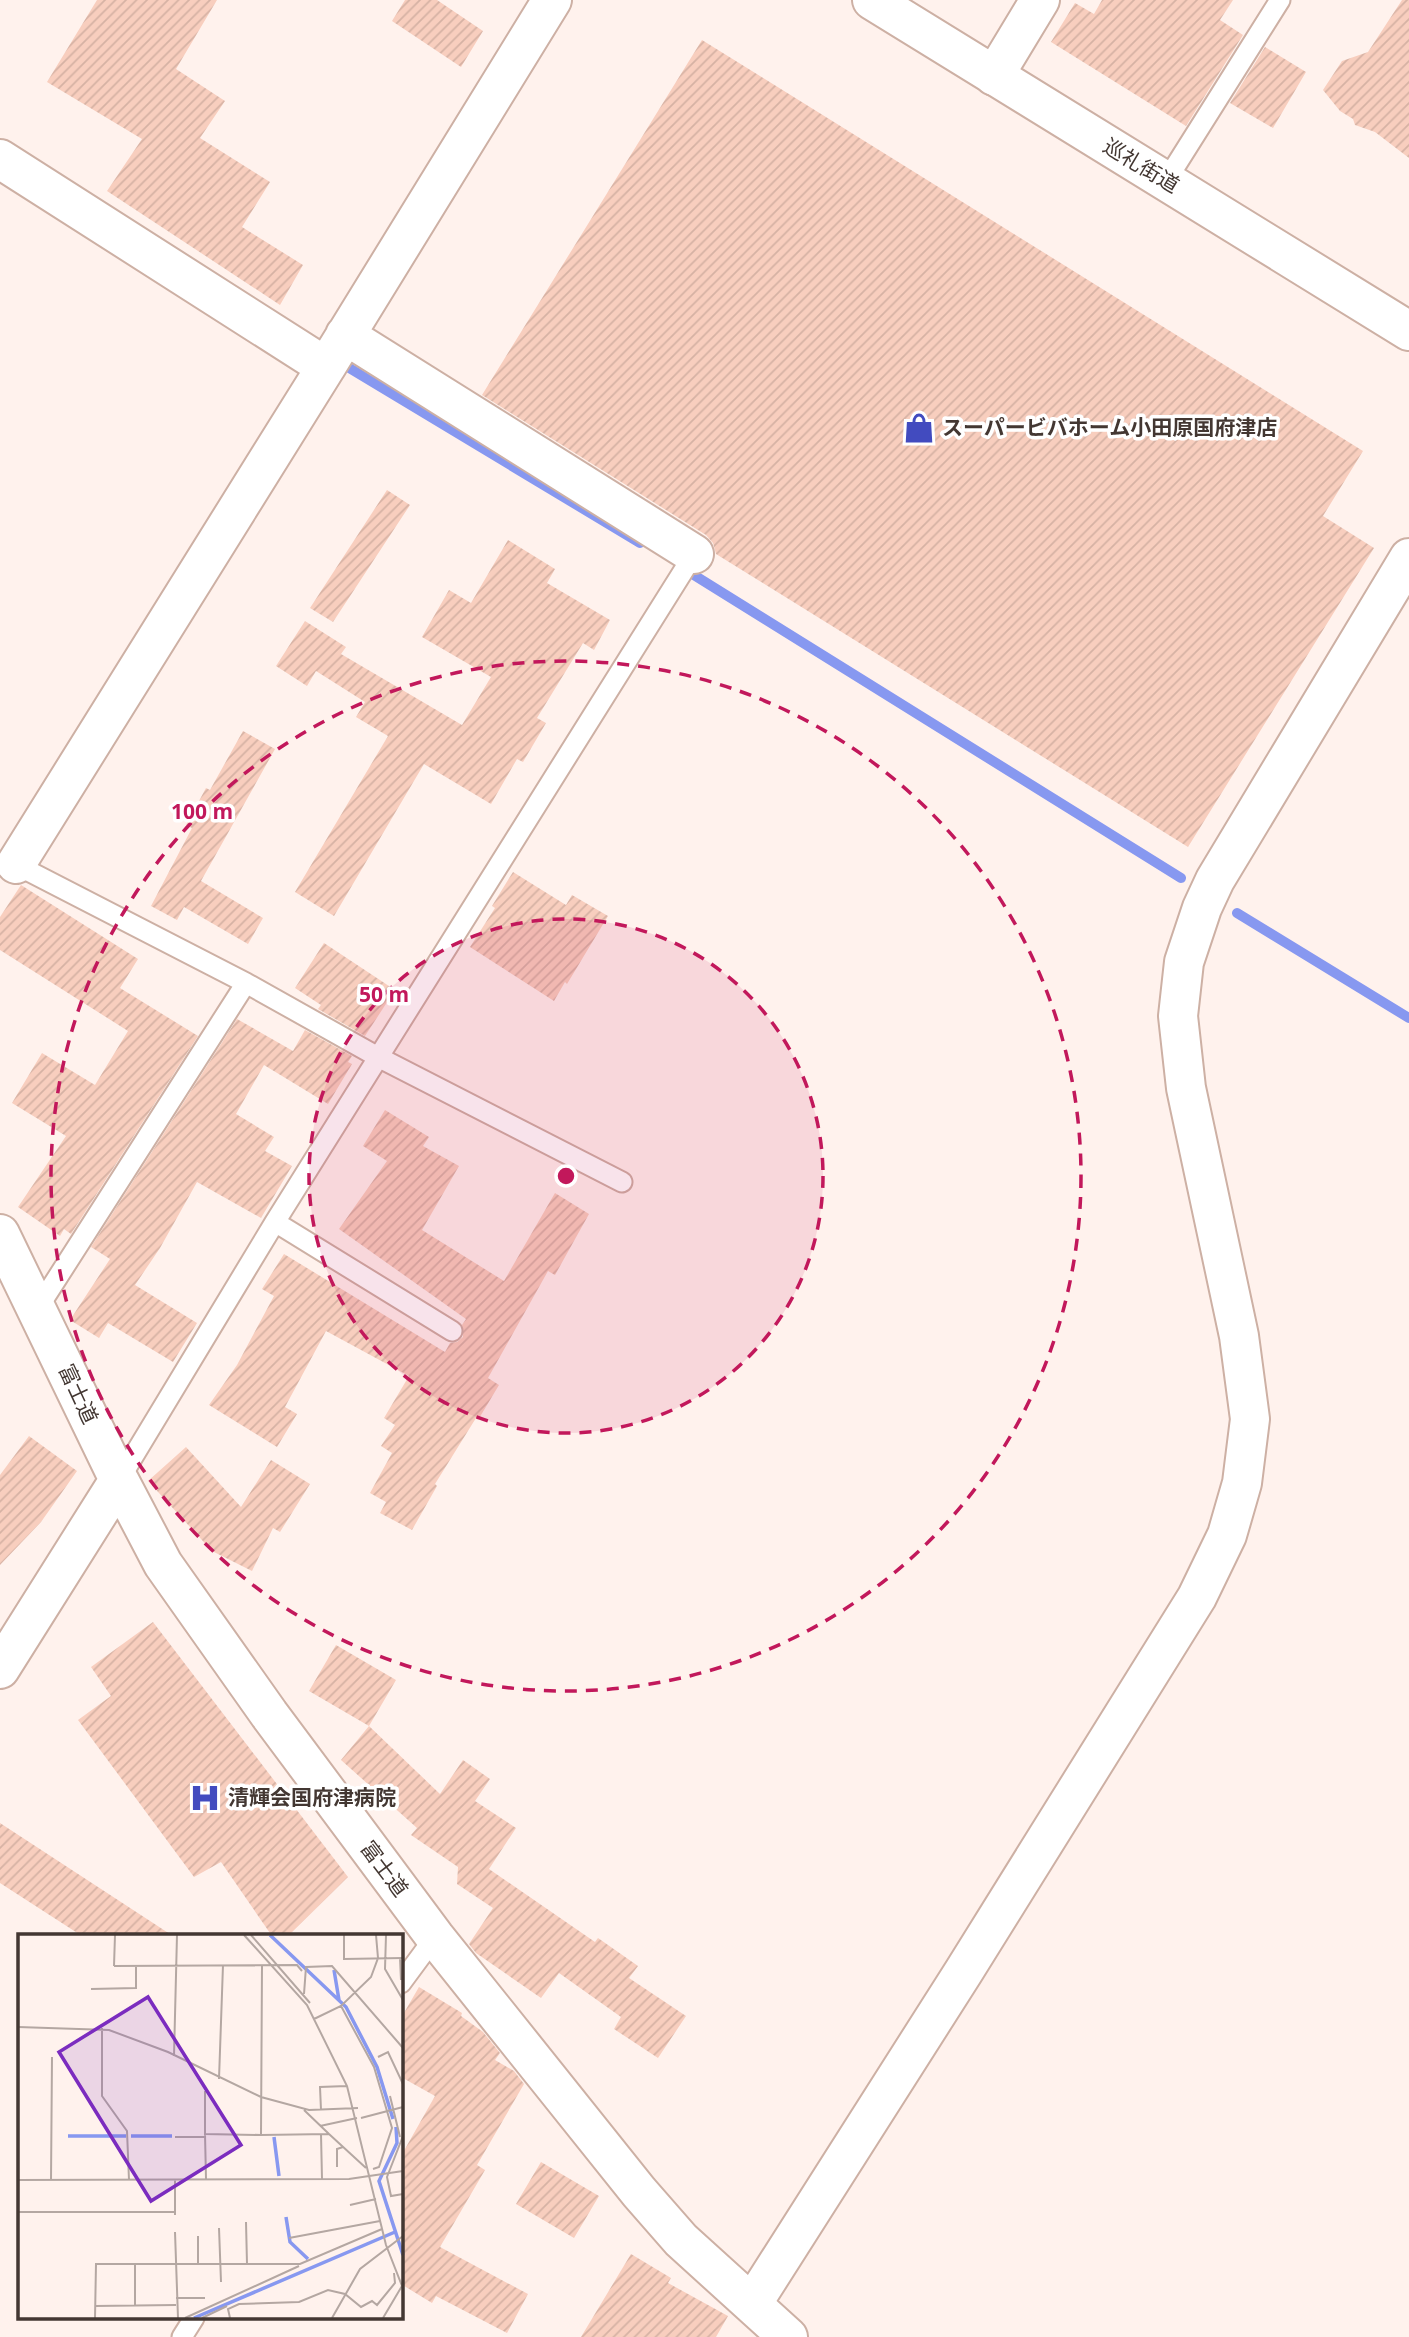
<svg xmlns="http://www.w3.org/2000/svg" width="1409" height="2337" viewBox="0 0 1409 2337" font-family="'Open Sans','Noto Sans JP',sans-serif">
<defs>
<pattern id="building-hatch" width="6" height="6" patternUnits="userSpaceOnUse" patternTransform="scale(1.75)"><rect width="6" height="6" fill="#f8cebe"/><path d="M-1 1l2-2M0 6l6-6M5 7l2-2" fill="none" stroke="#d6b2a4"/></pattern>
</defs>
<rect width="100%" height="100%" fill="#fff2ed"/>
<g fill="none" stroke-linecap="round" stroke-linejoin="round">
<path stroke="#8798f0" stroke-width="10" d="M336,360L640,543
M681,567L1181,878
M1237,913L1409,1018"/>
</g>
<path fill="url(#building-hatch)" d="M97,0H217L176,69L225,101L200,138L270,182L242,227L303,265L280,305L107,191L142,139L47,82Z
M405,0H437L483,31L461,67L392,21Z
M1102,0H1233L1220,20L1243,35L1186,126L1051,42L1075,3L1094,14Z
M1402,0H1409V158L1375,132L1355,125L1353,119L1340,111L1323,90L1342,61L1368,52Z
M702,40L1363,451L1323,516L1374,548L1188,847L716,554L713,543L706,535L482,395Z
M1265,47L1306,72L1273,128L1230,103Z
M387,490L410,505L333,622L310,608Z
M508,540L555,569L547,583L610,620L594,650L583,643L537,718L546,723L523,762L517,759L491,804L424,764L334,916L295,892L388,736L356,717L365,702L316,671L307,686L276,666L305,621L346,647L341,654L462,725L491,677L422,637L449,590L471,603Z
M243,731L275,749L201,881L263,918L248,944L184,907L177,920L151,906L192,828L186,825L206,788L210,790Z
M513,872L566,905L572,895L608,916L567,984L565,982L554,1001L470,947L495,908L492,906Z
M21,885L138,959L120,988L198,1036L71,1234L64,1229L60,1236L18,1207L66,1136L12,1103L42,1053L95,1085L128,1031L0,950V917Z
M324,943L395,990L365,1036L318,1009L321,1005L295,988Z
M237,1019L293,1051L305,1030L352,1056L348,1062L352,1064L328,1104L264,1065L236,1114L274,1137L265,1151L292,1166L261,1218L197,1182L160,1248L135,1285L197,1323L173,1362L108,1323L99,1338L70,1320L110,1259L91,1247Z
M385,1110L429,1137L423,1146L459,1166L422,1230L504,1281L555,1193L589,1214L555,1275L548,1271L488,1378L499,1385L478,1420L476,1418L435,1484L437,1486L412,1530L380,1513L386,1502L370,1493L392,1453L381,1446L395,1425L384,1418L409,1376L326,1331L285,1407L297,1414L277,1447L209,1405L237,1365L274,1296L262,1289L284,1254L445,1352L450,1343L457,1342L463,1337L462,1325L466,1319L339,1229L387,1161L363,1146Z
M29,1436L77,1471L41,1522L0,1565V1475Z
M186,1447L241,1507L271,1460L310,1484L280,1532L273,1528L252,1571L212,1551L148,1481Z
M153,1622L348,1877L288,1936H272L221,1862L194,1877L78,1720L111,1696L91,1667Z
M336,1645L396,1680L369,1726L309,1691Z
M369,1726L440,1794L463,1760L490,1779L475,1801L516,1828L489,1869L595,1942L598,1938L638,1966L629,1978L686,2016L658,2058L614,2029L621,2017L559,1973L541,1998L476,1953L469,1944L493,1908L457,1884L458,1867L411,1835L417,1828L341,1760Z
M0,1823L173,1936H82L0,1883Z
M419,1987L462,2013L461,2016L483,2032L500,2053L495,2060L514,2071L524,2084L477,2165L485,2170L440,2247L528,2294L507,2333L436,2296L432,2303L401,2284V2156L435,2096L401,2077V2018Z
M541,2162L599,2196L574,2238L516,2204Z
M631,2254L671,2278L668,2283L728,2316L716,2337H581Z"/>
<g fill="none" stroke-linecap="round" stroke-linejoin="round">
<g stroke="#cdb0a4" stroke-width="23">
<path id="lane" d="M1166,181L1280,0
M9,861L246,983L378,1057L622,1182
M275,1222L452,1331
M38,1308L246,983
M119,1480L275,1222L694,554
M401,1983L435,1937
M182,2337L194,2318"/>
</g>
<g stroke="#cdb0a4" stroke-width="42">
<path id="street" d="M994,76L1040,0
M0,159L326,367L16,864
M345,335L694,554
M326,367L552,0"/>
</g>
<g stroke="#cdb0a4" stroke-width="42">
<path id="secondary" d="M872,0L1409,331
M0,1234L119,1480L163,1564L269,1714L435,1937L639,2192L681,2240L788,2337
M0,1669L119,1480
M752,2304L964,1971L1197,1597L1227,1535L1242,1483L1250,1419L1239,1336L1186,1088L1178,1016L1184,962L1202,908L1215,880L1409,558"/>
</g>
<use href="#lane" stroke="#fff" stroke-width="19"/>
<use href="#street" stroke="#fff" stroke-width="38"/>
<use href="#secondary" stroke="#fff" stroke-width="38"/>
</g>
<circle cx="566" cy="1176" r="257" fill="#c2185b" fill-opacity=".12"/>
<g fill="none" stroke="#c2185b" stroke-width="3.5" stroke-dasharray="12 9">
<circle cx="566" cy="1176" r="257"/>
<circle cx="566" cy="1176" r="515"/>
</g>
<defs>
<g id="shop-bare" transform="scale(2.415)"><path d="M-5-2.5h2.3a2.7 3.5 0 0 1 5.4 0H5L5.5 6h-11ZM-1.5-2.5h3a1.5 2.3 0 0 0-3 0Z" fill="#424bbf" stroke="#fff" stroke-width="2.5" paint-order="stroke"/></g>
<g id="hospital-bare" transform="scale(2.415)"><path d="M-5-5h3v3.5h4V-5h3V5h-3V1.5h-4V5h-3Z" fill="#424bbf" stroke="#fff" stroke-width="2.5" paint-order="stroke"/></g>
</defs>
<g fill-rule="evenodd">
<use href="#shop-bare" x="919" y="428"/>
<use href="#hospital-bare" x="205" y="1798"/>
</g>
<g text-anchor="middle" stroke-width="7" stroke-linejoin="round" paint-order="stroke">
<g font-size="21" fill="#433732" stroke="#fff">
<text transform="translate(1141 166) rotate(31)" y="7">巡礼街道</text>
<text transform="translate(78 1394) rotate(65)" y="7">富士道</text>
<text transform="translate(384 1869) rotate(53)" y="7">富士道</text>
</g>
<g font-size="21" font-weight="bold" fill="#433732" stroke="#fff" text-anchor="start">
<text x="942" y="435">スーパービバホーム小田原国府津店</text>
<text x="228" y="1805">清輝会国府津病院</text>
</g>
</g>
<g transform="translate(18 1934)">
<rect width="385" height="385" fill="#fff2ed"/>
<path fill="none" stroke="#8798f0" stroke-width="3.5" d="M252,1L328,73L359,133L375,185M316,36L321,66M378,193L379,209L361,247L385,321M50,202H108M113,202H154M256,203L261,242M268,283L272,308L290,325M176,384L377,298"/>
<path fill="none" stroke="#b4a7a2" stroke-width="2" d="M226,1L289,71L329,152L368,311M233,1L292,69M326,1V25L385,24M368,1L367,35L385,66M382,24L383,46M244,31L243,201L311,200L348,234M96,32L279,31L284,37M96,32L97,1M73,55L118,54V32M286,60L288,33L314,32L385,114M323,72L356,133L374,194L361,233L355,235M296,85L323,72L353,43L360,24L358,1M0,93L91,96L150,118L243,163L291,176L340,174M84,94V162L109,197L111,246M156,122L159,1M360,123L370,118L385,150M201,145L205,31M187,157V200L243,201M372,162L382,203M286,176L311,200M303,176L302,153L329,152M343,184L385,173M302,192L339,184M187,200L188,245M303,200L304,245M385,202L369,243L373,262L385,260M157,203H188M319,233V215L325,213M157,245V281M0,246L331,245L385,237M33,246L34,123M332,271L358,265M0,278H157M228,288L229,330M201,294L203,348M157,298L160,384M271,304L362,287M117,330V372M180,330V302M158,364H187M77,372L158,371M77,384L78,330H282L364,295M167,384L281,332M184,384L209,372M212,384L210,375L221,370L281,368L310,356L327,360L343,373L354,367L359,371L377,349L376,339M314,384L342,335L385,302M365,384L384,352L368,311"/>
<path fill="#7b2cbf" fill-opacity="0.15" stroke="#7b2cbf" stroke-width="3.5" d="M130,63L223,211L133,267L41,118Z"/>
<rect width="385" height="385" fill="none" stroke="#433732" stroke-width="3.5"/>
</g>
<circle cx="566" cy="1176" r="10" fill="#c2185b" stroke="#fff" stroke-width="3.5"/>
<g font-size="21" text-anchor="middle" font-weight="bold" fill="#c2185b" stroke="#fff" stroke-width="7" stroke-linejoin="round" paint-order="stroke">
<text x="202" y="819">100 m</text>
<text x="384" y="1002">50 m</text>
</g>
</svg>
